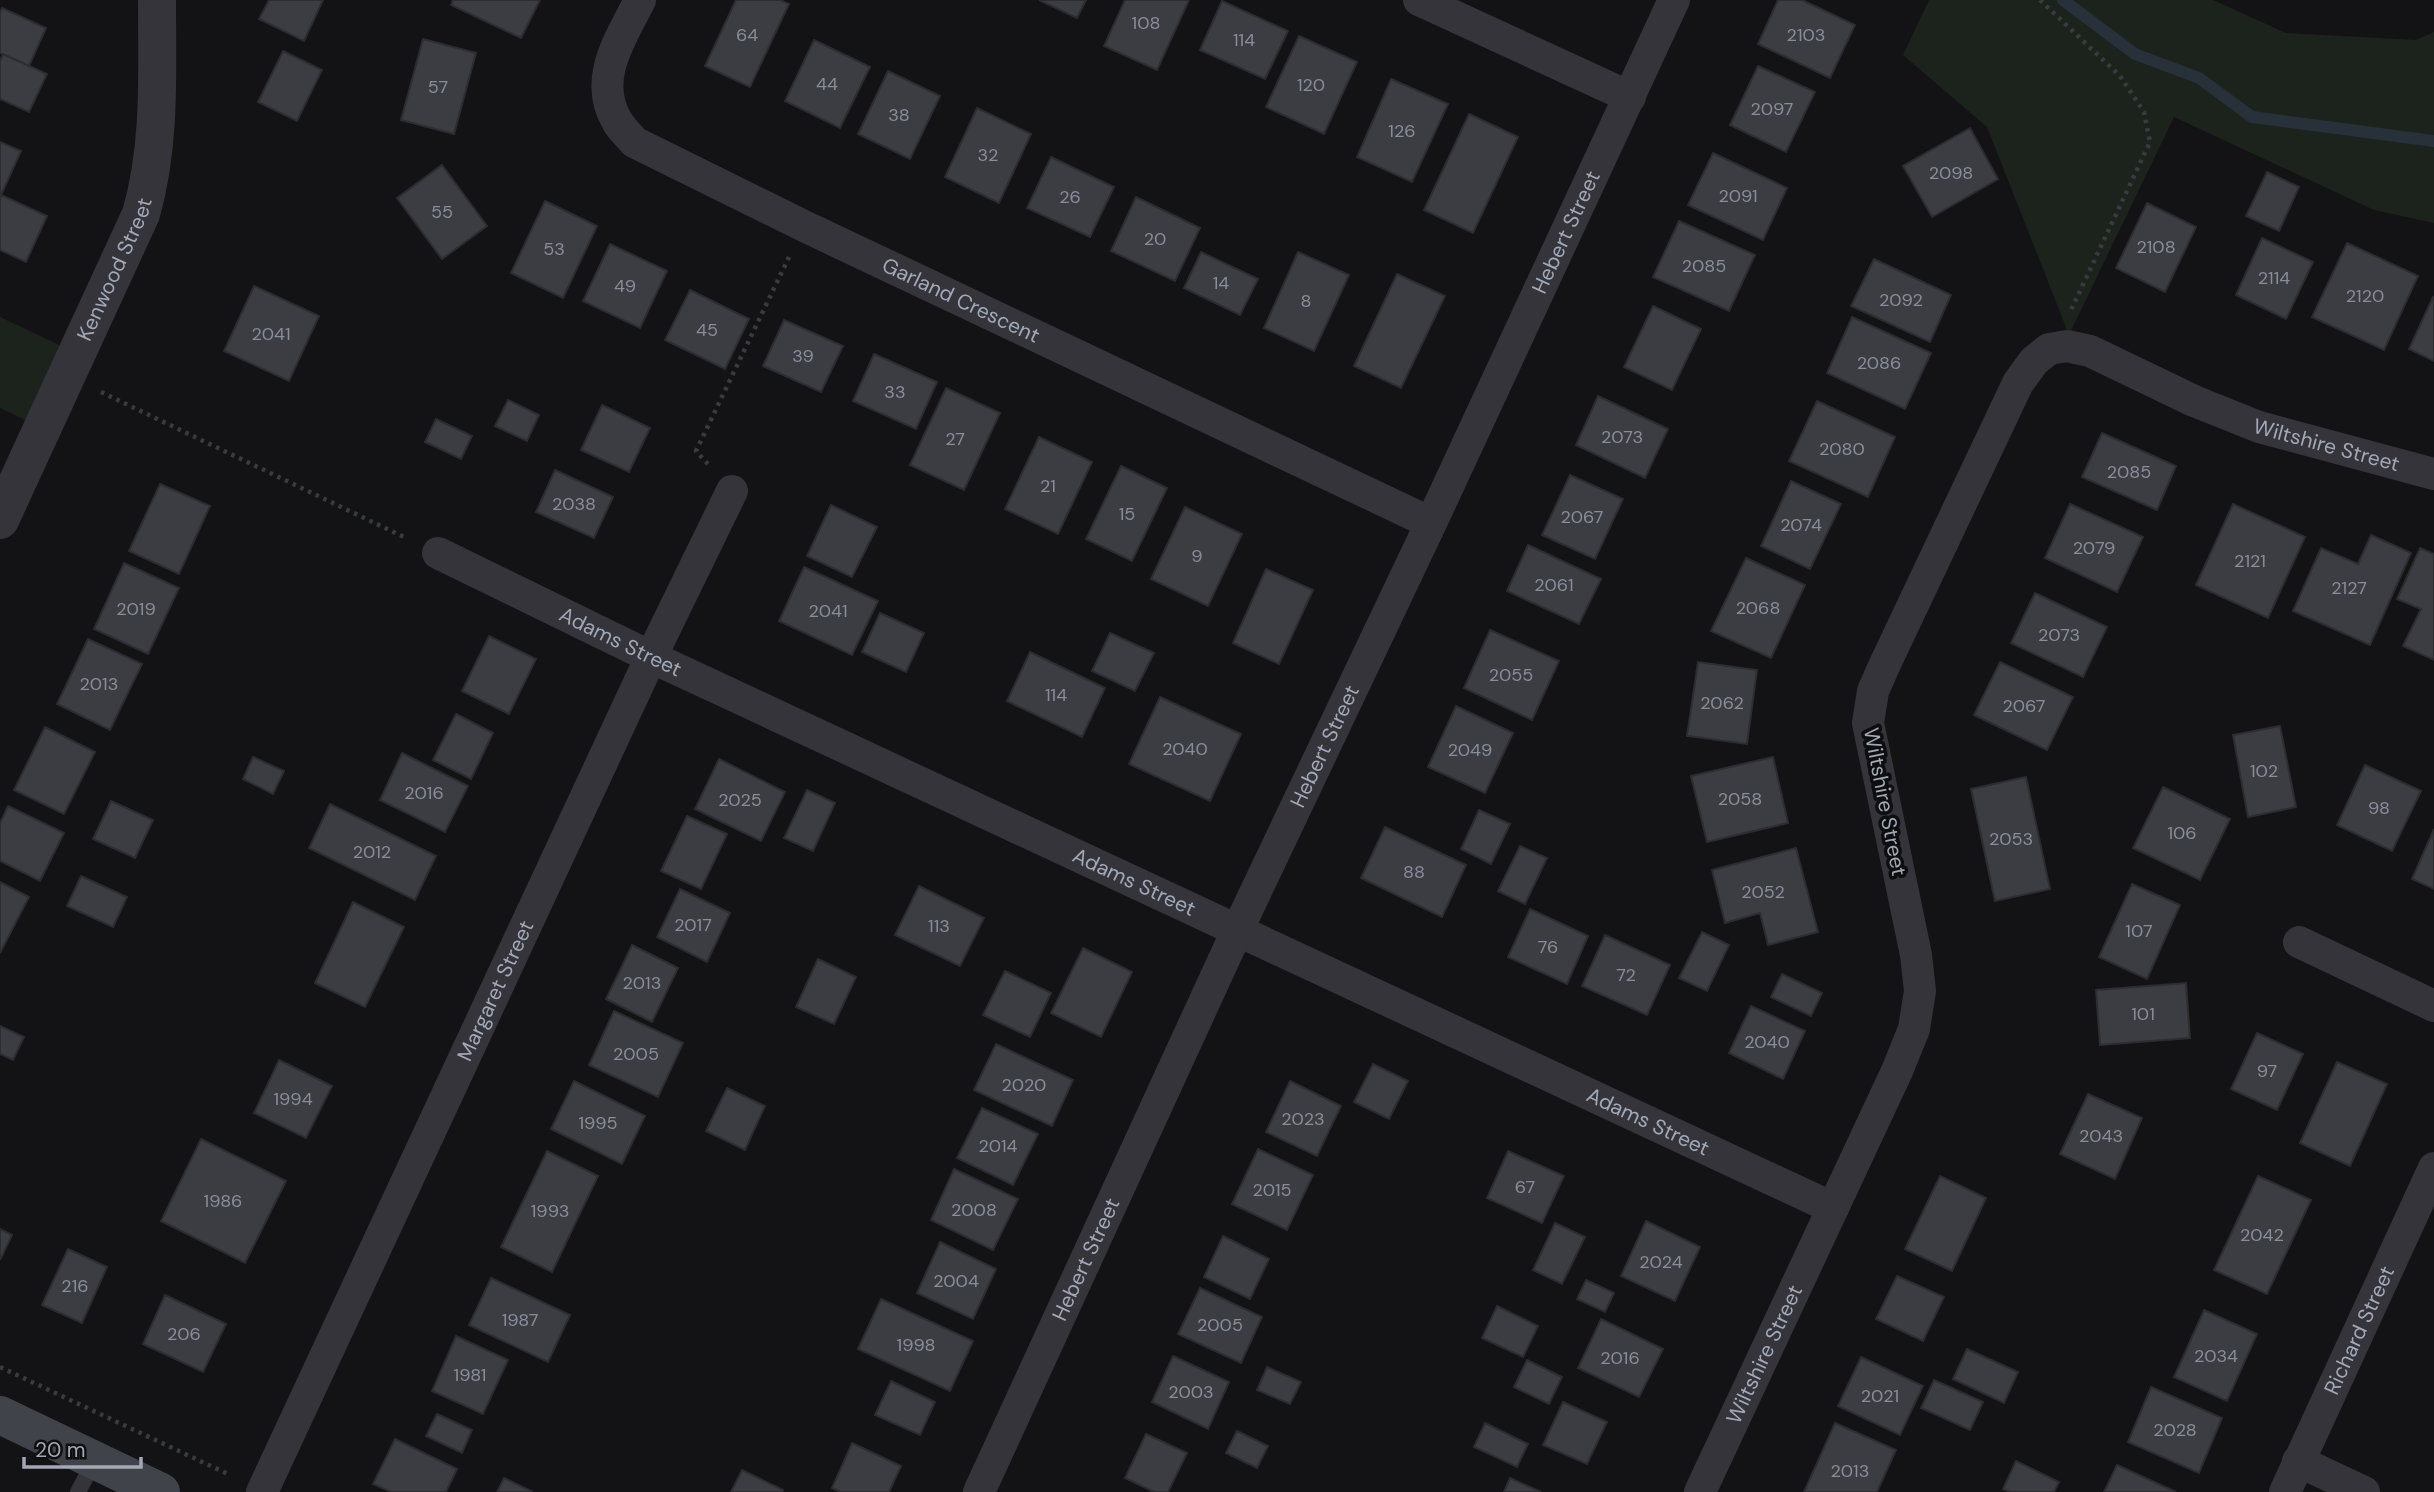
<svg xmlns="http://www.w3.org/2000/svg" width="2434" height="1492" viewBox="0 0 2434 1492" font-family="'DM Sans',sans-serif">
<rect width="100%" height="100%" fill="#131315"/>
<path fill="#1b231c" d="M1929,0H2213L2286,33L2416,40L2434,32V223L2374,210L2174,117L2069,335L1987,127L1903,55Z
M0,317L72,351L38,426L0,408Z"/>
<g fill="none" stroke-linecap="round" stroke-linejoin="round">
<path stroke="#28313a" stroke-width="12" d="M2063,0L2135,54L2199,78L2252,117L2434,141"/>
</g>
<path fill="#3c3d43" stroke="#2d2d31" stroke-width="2" d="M269,0H323L304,41L259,19Z
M453,0H540L521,38L451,5Z
M736,0H780L789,4L750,87L705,66Z
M1039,0H1086L1077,18Z
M1125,0H1189L1157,70L1104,46Z
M1778,0H1802L1855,25L1830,78L1758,44Z
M1222,1L1288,31L1265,79L1200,50Z
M2,8L46,28L29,66L0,53V13Z
M1299,36L1357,62L1324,134L1266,107Z
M423,39L476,53L454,134L401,120Z
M814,40L870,67L840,128L785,101Z
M283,51L322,70L297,121L258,102Z
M3,54L47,74L29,112L0,99V61Z
M1758,66L1815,92L1786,152L1730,125Z
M888,71L940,96L910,159L858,134Z
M1391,79L1448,104L1412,182L1357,157Z
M977,108L1031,134L999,203L945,177Z
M1469,114L1518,137L1473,233L1424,210Z
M1970,128L1998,179L1932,217L1903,166Z
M0,142L21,151L1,195L47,216L26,262L0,250Z
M1713,153L1787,188L1763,240L1688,205Z
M1051,157L1114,187L1090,237L1027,208Z
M442,165L487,226L442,259L397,198Z
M2267,172L2299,187L2279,231L2246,216Z
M1136,197L1200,228L1175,281L1111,251Z
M545,201L597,226L563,298L511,273Z
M2147,203L2196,227L2165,292L2116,268Z
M1679,221L1755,255L1729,311L1653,277Z
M2262,238L2313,262L2286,319L2236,295Z
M2347,243L2418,276L2384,350L2312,317Z
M610,244L667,271L640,328L583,301Z
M1201,252L1258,279L1240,315L1184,288Z
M1298,252L1349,275L1314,351L1264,328Z
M1874,259L1951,295L1930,342L1851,306Z
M1397,274L1445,296L1401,388L1354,366Z
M254,286L319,316L289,381L224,351Z
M690,290L749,319L725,369L665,340Z
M2433,297L2434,298V361L2409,349Z
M1653,306L1701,329L1672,390L1624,367Z
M1852,317L1931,353L1905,409L1827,373Z
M784,320L843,346L821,392L763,366Z
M874,354L937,382L916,429L853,401Z
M946,388L1000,413L964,490L910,465Z
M1598,396L1668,429L1645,478L1576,445Z
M508,400L539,415L527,441L495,426Z
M1817,401L1895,437L1868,497L1789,461Z
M602,405L650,428L629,472L581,450Z
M436,419L472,436L461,459L425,442Z
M2102,433L2176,466L2157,510L2082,477Z
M1039,437L1092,462L1058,534L1005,509Z
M1121,466L1167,488L1132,561L1086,539Z
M555,470L613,497L594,538L536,512Z
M1570,475L1623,499L1595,559L1542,535Z
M1791,481L1841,504L1810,569L1761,546Z
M160,484L210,506L179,574L129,551Z
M2070,504L2143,537L2117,592L2045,558Z
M2233,504L2305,537L2268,618L2196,585Z
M831,505L877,527L852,577L807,556Z
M1185,507L1242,534L1208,606L1151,579Z
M2371,535L2411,553L2370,645L2293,611L2321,548L2358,564Z
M1528,545L1601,579L1579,624L1507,591Z
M2420,548L2434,554V660L2403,646L2421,609L2397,599Z
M1746,558L1805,585L1771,658L1711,631Z
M124,563L179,588L148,654L94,629Z
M804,567L878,601L852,655L779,621Z
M1266,569L1313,590L1279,664L1233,643Z
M2035,593L2107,627L2083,677L2011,643Z
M880,613L924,633L906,672L862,652Z
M1490,630L1559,661L1532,720L1464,688Z
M1110,633L1154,653L1135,691L1092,671Z
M489,636L536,659L509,714L462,691Z
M88,639L142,664L110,730L57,704Z
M1030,652L1105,688L1082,737L1007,701Z
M1698,662L1757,670L1747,744L1687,736Z
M2000,662L2073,697L2047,750L1974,715Z
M1160,697L1241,734L1210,801L1129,764Z
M1456,706L1513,733L1485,793L1428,767Z
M456,714L493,733L471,779L433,760Z
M2280,726L2296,807L2248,817L2233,735Z
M45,727L95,752L64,814L14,790Z
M402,753L468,786L445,832L380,800Z
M253,757L284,771L273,794L243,779Z
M1773,757L1788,823L1707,842L1691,776Z
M719,759L785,792L761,841L695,809Z
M2365,765L2421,791L2392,851L2337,825Z
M2026,777L2050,889L1995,901L1971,789Z
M2163,787L2230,819L2200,880L2133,848Z
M807,790L835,803L813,851L784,838Z
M111,801L153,820L135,858L93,839Z
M330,804L436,856L415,900L309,848Z
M8,806L64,833L40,881L0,861V823Z
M1479,810L1510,824L1491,864L1461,849Z
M687,816L727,834L701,889L661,871Z
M1385,827L1466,865L1442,917L1361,878Z
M2434,829V889L2412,879Z
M1520,846L1547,858L1525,904L1498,891Z
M1796,848L1818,932L1768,945L1760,913L1725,923L1712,870Z
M81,876L127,897L113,927L67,906Z
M0,882L29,897L0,953Z
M2132,884L2180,905L2147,979L2099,957Z
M919,886L984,918L960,966L895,935Z
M680,889L730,913L707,962L657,937Z
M353,902L404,927L365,1007L315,983Z
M1530,909L1588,936L1567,984L1508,957Z
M1702,932L1729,945L1707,991L1679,978Z
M1605,935L1670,965L1647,1015L1582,986Z
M632,945L678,968L652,1022L606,999Z
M1083,948L1132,972L1101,1037L1051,1013Z
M818,959L856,977L834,1024L796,1007Z
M1005,971L1051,993L1030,1037L983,1015Z
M1782,974L1822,993L1811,1016L1771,997Z
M2186,983L2190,1038L2100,1045L2096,990Z
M1751,1006L1805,1031L1783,1079L1729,1053Z
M614,1011L683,1043L658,1097L589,1065Z
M0,1026L24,1037L13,1060L0,1054Z
M2257,1033L2303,1054L2277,1110L2231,1089Z
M996,1044L1073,1080L1052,1126L974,1090Z
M279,1060L332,1086L306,1138L254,1113Z
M2337,1062L2387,1084L2350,1166L2300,1143Z
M1373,1064L1408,1081L1389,1119L1354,1102Z
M574,1081L645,1116L622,1164L551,1129Z
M1290,1081L1341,1106L1317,1156L1266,1132Z
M727,1088L765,1106L745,1150L706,1131Z
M2088,1094L2142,1118L2115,1179L2060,1154Z
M982,1108L1038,1134L1013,1185L957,1158Z
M201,1139L286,1181L245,1263L161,1221Z
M1258,1149L1313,1175L1287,1230L1232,1204Z
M547,1151L598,1176L552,1272L501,1247Z
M1508,1151L1564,1176L1542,1223L1487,1198Z
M954,1169L1018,1199L993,1250L931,1220Z
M1940,1176L1986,1198L1952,1271L1905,1249Z
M2258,1176L2311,1200L2267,1294L2214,1270Z
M1646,1221L1700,1247L1675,1301L1621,1276Z
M1555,1223L1585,1237L1562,1284L1533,1270Z
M0,1229L12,1235L0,1260Z
M1223,1236L1269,1259L1250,1299L1204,1277Z
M940,1242L996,1269L973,1319L917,1293Z
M68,1249L107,1267L82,1323L42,1305Z
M1897,1276L1944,1297L1923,1341L1876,1319Z
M491,1278L570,1315L548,1362L469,1325Z
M1586,1280L1614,1293L1605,1312L1577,1299Z
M1200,1288L1262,1317L1241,1363L1178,1334Z
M165,1295L226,1324L203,1372L143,1344Z
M881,1299L973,1341L950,1391L858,1349Z
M1497,1306L1538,1326L1523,1357L1482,1338Z
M2204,1310L2257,1334L2227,1401L2174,1377Z
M1601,1319L1663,1349L1639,1397L1578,1368Z
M456,1336L508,1360L483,1414L432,1391Z
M1967,1349L2018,1372L2004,1403L1953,1379Z
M1173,1356L1229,1382L1208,1429L1152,1402Z
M1861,1357L1923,1386L1900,1435L1838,1406Z
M1527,1360L1562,1377L1549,1404L1514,1387Z
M1267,1367L1301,1382L1290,1404L1257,1390Z
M1934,1380L1983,1402L1970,1430L1921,1408Z
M891,1381L935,1402L920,1435L875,1415Z
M2151,1387L2222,1418L2199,1473L2128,1442Z
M1563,1402L1607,1422L1587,1464L1543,1445Z
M437,1414L472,1430L462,1453L426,1436Z
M1485,1423L1528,1444L1517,1467L1474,1447Z
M1835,1423L1896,1450L1877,1492H1804Z
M1237,1431L1268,1446L1257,1468L1226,1453Z
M1146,1434L1187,1453L1168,1492H1154L1125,1478Z
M395,1439L457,1469L446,1492H391L373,1484Z
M852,1443L901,1466L889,1492H841L832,1488Z
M2016,1461L2059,1482L2054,1492H2010L2003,1489Z
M2117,1465L2176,1492H2104Z
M742,1470L783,1490L782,1492H731Z
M504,1478L533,1492H497Z
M1510,1478L1541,1492H1504Z"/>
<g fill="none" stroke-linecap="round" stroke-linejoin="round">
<path stroke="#393b41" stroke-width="4.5" stroke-dasharray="3.5 5" stroke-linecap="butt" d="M2040,0L2120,76L2144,112L2150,142L2071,310
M101,392L406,538
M708,464L696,451L789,257
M0,1367L230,1475"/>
<path stroke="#34343a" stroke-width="16" d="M78,1492L95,1460"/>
<g stroke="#34343a" stroke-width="32">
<path id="s1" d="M640,0C621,38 592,79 617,121C621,129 629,135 634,142L804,226L1431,523"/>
<path d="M1419,0L1630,97"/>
<path id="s2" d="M438,553L651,657L1833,1208"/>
<path d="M2299,942L2434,1006"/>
<path d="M2298,1461L2364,1492"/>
<path id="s3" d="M262,1492L651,657L732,491"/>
<path id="s4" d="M979,1492L1237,931L1431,523L1674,0"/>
<path id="s5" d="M1700,1492L1897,1071L1914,1029L1920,991L1916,955L1868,723L1873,691L1885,664L2018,383L2034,361L2049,349L2067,346L2090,351L2194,401L2259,427L2434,474"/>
<path id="s6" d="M2285,1492L2434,1168"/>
</g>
<path stroke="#34343a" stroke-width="38" id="s7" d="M0,520L141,214C161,144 157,73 157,0"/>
<path stroke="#41434a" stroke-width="38" d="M0,1415L161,1492"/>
</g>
<g text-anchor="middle" stroke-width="7" stroke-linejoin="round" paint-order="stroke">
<g font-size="18" fill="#898d9a">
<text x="1146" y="29">108</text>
<text x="747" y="41">64</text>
<text x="1806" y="41">2103</text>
<text x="1244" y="46">114</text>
<text x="827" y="90">44</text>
<text x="1311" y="91">120</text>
<text x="438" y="93">57</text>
<text x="1772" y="115">2097</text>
<text x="899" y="121">38</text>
<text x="1402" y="137">126</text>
<text x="988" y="161">32</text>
<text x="1951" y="179">2098</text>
<text x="1738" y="202">2091</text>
<text x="1070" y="203">26</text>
<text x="442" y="218">55</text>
<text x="1155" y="245">20</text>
<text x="2156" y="253">2108</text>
<text x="554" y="255">53</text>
<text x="1704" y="272">2085</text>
<text x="2274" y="284">2114</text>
<text x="1221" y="289">14</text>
<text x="625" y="292">49</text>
<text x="2365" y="302">2120</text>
<text x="1901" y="306">2092</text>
<text x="1306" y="307">8</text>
<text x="707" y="336">45</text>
<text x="271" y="340">2041</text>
<text x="803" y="362">39</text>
<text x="1879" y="369">2086</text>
<text x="895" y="398">33</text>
<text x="1622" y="443">2073</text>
<text x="955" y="445">27</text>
<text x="1842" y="455">2080</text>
<text x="2129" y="478">2085</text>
<text x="1048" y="492">21</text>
<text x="574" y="510">2038</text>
<text x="1127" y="520">15</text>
<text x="1582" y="523">2067</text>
<text x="1801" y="531">2074</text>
<text x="2094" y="554">2079</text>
<text x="1197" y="562">9</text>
<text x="2250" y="567">2121</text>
<text x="1554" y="591">2061</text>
<text x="2349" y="594">2127</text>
<text x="1758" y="614">2068</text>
<text x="136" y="615">2019</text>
<text x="828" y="617">2041</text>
<text x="2059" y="641">2073</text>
<text x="1511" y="681">2055</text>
<text x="99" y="690">2013</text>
<text x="1056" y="701">114</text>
<text x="1722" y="709">2062</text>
<text x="2024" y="712">2067</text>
<text x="1185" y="755">2040</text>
<text x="1470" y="756">2049</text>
<text x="2264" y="777">102</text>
<text x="424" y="799">2016</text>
<text x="1740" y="805">2058</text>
<text x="740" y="806">2025</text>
<text x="2379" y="814">98</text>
<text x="2182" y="839">106</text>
<text x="2011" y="845">2053</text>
<text x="372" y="858">2012</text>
<text x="1414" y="878">88</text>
<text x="1763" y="898">2052</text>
<text x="693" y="931">2017</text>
<text x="939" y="932">113</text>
<text x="2139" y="937">107</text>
<text x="1548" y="953">76</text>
<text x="1626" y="981">72</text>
<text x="642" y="989">2013</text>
<text x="2143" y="1020">101</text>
<text x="1767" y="1048">2040</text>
<text x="636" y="1060">2005</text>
<text x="2267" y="1077">97</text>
<text x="1024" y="1091">2020</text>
<text x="293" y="1105">1994</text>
<text x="1303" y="1125">2023</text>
<text x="598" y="1129">1995</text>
<text x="2101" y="1142">2043</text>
<text x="998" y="1152">2014</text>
<text x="1525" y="1193">67</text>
<text x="1272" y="1196">2015</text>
<text x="223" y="1207">1986</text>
<text x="974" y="1216">2008</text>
<text x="550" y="1217">1993</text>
<text x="2262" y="1241">2042</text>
<text x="1661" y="1268">2024</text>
<text x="956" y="1287">2004</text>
<text x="75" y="1292">216</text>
<text x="520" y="1326">1987</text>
<text x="1220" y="1331">2005</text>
<text x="184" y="1340">206</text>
<text x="916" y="1351">1998</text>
<text x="2216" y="1362">2034</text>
<text x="1620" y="1364">2016</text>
<text x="470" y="1381">1981</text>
<text x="1191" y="1398">2003</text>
<text x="1880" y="1402">2021</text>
<text x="2175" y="1436">2028</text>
<text x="1850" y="1477">2013</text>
</g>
<g font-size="21" fill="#a3a8b7" stroke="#0e0e10">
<text dy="7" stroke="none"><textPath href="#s4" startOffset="1390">Hebert Street</textPath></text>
<text dy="7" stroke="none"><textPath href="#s7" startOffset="276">Kenwood Street</textPath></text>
<text dy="7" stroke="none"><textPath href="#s1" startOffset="520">Garland Crescent</textPath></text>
<text dy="7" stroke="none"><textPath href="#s5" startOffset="1538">Wiltshire Street</textPath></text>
<text dy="7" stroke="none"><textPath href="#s2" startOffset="203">Adams Street</textPath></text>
<text dy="7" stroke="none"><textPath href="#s4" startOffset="822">Hebert Street</textPath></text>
<text transform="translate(1885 802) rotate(79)" y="7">Wiltshire Street</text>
<text dy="7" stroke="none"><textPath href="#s2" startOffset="770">Adams Street</textPath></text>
<text dy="7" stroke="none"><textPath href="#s3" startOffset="553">Margaret Street</textPath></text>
<text dy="7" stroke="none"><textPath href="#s2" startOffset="1337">Adams Street</textPath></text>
<text dy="7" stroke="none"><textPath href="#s4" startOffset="256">Hebert Street</textPath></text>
<text dy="7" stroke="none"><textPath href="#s6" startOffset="178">Richard Street</textPath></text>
<text dy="7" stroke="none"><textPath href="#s5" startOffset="152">Wiltshire Street</textPath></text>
</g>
</g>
<path d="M24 1457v10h117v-10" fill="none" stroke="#a3a8b7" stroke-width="3.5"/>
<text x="35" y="1457" font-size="21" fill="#a3a8b7" stroke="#0e0e10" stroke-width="5" paint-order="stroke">20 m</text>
</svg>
